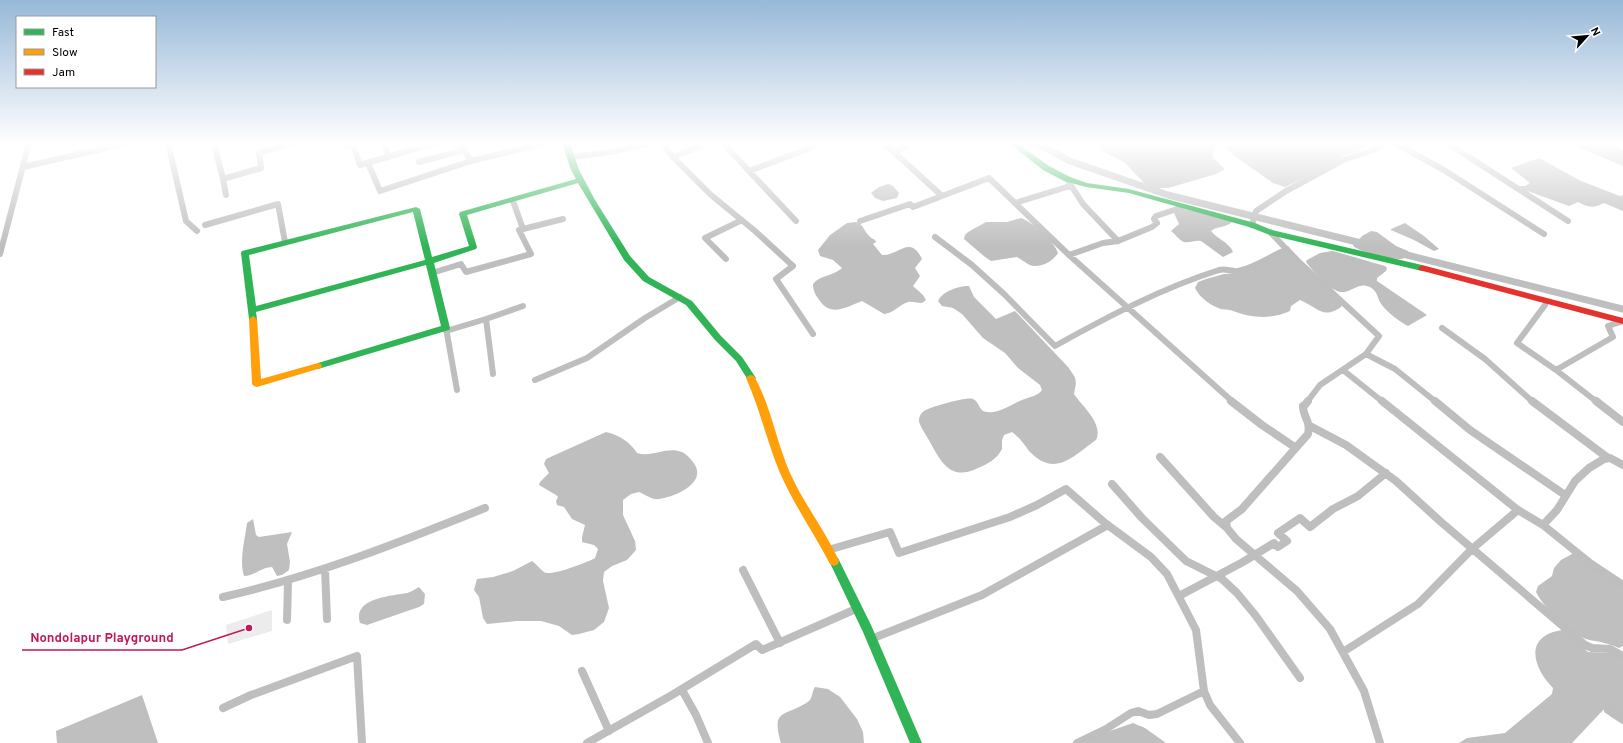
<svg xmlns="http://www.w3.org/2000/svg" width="1623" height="743" viewBox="0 0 1623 743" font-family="Overpass,sans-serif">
<rect width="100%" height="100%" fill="#fff"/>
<path fill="#ececec" d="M272,610V631L228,644L226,625Z"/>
<path fill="#bfbfbf" d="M1101,143H1215L1217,147L1213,153V158L1225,169L1216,174L1168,188H1151L1144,183L1124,162L1100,150Z
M1230,143L1268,144L1315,143L1335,156L1337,159L1334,163L1285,187L1273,183L1232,154L1226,148V145Z
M1322,143H1363L1366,145C1362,152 1351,153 1343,155Z
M1576,143H1610L1623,150V166L1577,147Z
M1539,158L1581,181L1620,196L1623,195V211L1604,203C1594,208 1589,208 1578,202L1569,206L1522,189L1520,186H1525L1530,183L1511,168Z
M889,184L893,186L899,193L897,198L883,201L875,198L871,193C876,188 882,185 889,184Z
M1187,209L1232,222C1225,228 1217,226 1211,231C1217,239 1229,242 1233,252L1223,257L1201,241C1195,240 1190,243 1184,242C1180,241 1175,234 1171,231L1179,224L1174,213L1176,211Z
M1021,218C1033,222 1054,241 1058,253C1053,262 1037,270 1028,264C1024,262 1021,259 1017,257L991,261L985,257L964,239L965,235L968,232L986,222H1007Z
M856,222C866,225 863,234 875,240L876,242L873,244L882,255C899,256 910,234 922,259L915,268L920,276L913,286L923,295L926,300L922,303C917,303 913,301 908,302C899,305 894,313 884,314L862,301C847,307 831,317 820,301C816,296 813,291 813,284C820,275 834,276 842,268L833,260L820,256L818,250L830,235L847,223Z
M1405,223L1424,236L1439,249L1434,251L1414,240L1391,230V229Z
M1371,231L1377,232L1396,246L1408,251L1410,254C1407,256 1405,258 1402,259C1392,260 1360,252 1353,246L1362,236Z
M1333,251L1385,266L1387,268L1386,271L1377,278V281L1427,315L1408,326C1400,322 1387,312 1382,305C1377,299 1378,291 1370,287C1360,282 1354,290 1344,292C1332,294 1313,271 1306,262L1307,260L1320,253Z
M1287,252L1342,305L1341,307C1323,320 1317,307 1300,300L1291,306L1290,311C1270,320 1252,318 1233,311C1229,309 1224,310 1221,309C1211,306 1199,297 1195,288L1198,282L1206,279L1224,274L1241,273Z
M966,286H969L974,297L996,319L1015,311L1068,367C1077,380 1077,379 1074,394C1082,406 1104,424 1096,440C1072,457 1055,478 1029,451C1024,444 1019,437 1012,432L1004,435L1002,440V449C997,459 988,464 978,468C952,481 942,464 931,444C927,436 922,430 919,422C919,417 920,414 924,411C930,407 968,396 973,399C978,401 979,408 983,411C996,416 1010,405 1022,400C1029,397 1038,396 1042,390L1040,385L1018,368L1005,353L983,338L962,314L953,308L942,306L938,301C942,292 956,287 966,286Z
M606,432C619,435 630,442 637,453C652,458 666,446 682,452C686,454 690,458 693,462C709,482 676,497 659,499C652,500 646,495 639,492L631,494L623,500V515L635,541L636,550L627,560L612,566L604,572L603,581L609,608L604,622L594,630L579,634L572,635L559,626L541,621H517L487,624L483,618L479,597L474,590L477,579L493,577L513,571L532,561C536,564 540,569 544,572C550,577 588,562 595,558L598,549L594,545L582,542V537L585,525L572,519L564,507L557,505L556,501L558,497L556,495L539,485L540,482L549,473L544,464L546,459Z
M253,519L256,535L259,537L292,532L287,544L290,562L289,570L282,575L277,576L272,567C262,567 254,576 244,576C239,561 245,539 247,523Z
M1574,553L1623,589V646L1619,648C1614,646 1609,644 1604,643C1598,641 1592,641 1586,639C1571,633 1542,606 1536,592L1538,586L1552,576L1554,568L1561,560Z
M419,587L425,594L424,604L419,607L367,625L360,623C352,598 391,596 407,593C411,592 415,589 419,587Z
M1562,630L1588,652L1611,653L1623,660V716L1606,707L1572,743H1459L1467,738L1505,733L1552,694L1553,688C1533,668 1523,636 1562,630Z
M815,687L828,689L840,697L857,719L863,732L864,743H781C770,707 787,717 809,701C813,697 812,691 815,687Z
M142,695L158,743H57L56,731Z
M1133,723L1145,728L1166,743H1085L1107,732Z"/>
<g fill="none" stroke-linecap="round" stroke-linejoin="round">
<path stroke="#bfbfbf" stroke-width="7" d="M1036,143L1070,161L1168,195L1365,244
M1399,253L1623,309"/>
<path stroke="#bebebe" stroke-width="6" d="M168,143L186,221L197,231
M214,143L223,179L261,168L259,153L294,143
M345,143L346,146L353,144L360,165L428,145
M384,143L389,157
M427,143L428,145L437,143
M662,143L673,157L707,143
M723,143L749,171L813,147L808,143
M882,143L894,152L914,143
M1319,143L1343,160
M1395,143L1444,170L1544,234
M1447,143L1568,221
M894,152L942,196L989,178L1069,255L1233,402
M571,157L610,152L651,143
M673,157L711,195L755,231L793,266L776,279L813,334
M471,161L545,143
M419,162L464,150
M368,163L380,191L471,161L460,143
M23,167L127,143
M749,171L796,221
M223,179L226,195
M1067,179L1083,204L1118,241
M1015,203L1070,186
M860,221L910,204L913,207L942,196
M205,225L278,204L285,242
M1252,225L1256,211L1286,191L1343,160L1371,151L1387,143
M523,229L563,219
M1270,232L1300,263L1379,336L1366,354L1320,385L1307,402
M935,237L972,265L1004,294L1055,346C1107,317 1162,288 1219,270C1226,268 1231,272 1238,271C1255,268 1271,256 1287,249
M0,254L29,143
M1069,255L1103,243L1118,241L1152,227L1157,223L1154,219L1156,216L1183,207
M726,259L705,238L742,220
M432,273L461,264L466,272L531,254L519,230L523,229L513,201
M1545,305L1517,343L1556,370
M486,319L523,306
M446,328L457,390
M1442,328L1485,359L1533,402
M446,331L486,319L493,374
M1366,354L1395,369L1436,402
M1343,370L1383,402
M535,380L587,358L645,318L680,297
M1597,402L1556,370L1613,337L1608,326L1623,321"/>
<path stroke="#bebebe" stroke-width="8" d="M1231,401L1262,425L1296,448
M1382,401L1518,510
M1435,401L1470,430L1565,495
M1532,401L1608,458
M1596,401L1623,422
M1304,406L1308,401
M1310,426L1346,445L1396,481L1441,522L1585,645L1592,648L1610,649L1623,656
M1160,457L1214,517L1227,528L1236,539L1297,591L1330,629L1364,691L1380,743
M1112,484L1142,518L1186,561L1222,579L1237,593L1256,616L1300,678
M1543,525L1590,563L1623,585
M1227,528L1226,521L1242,509L1308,434C1311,420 1303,418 1303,406
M828,550L890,532L899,553L1010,517L1037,505L1066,489L1105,523L1151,557L1167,574L1196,630L1204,691L1210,705L1240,743
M325,569L327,619
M743,570L780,643
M1179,596L1243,562L1274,543L1278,547L1287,541L1278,533L1300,518L1310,527L1333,509L1358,496L1386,473
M223,597C315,576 398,543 485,508
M287,620L288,582
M871,639L982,595L1108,525
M1343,652L1418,604L1472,549L1518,510L1543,525L1557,510L1575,481L1589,468L1604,459L1610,458L1623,465
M582,671L609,731
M682,690L696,715L708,743
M223,708L251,695L357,656L362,743
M1608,710L1623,720
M587,743L672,695L756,644L762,650L856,609
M1077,743L1106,729L1131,713L1138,711L1149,715L1157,714L1204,691"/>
<path fill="#30b455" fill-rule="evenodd" d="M562,143H570L579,170L595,200L630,256L649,277L692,301L721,336L742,357L756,378L754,380H748L736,361L715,340L686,305L643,281L624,260L578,183L467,215L477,247L476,249L434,263L450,328L449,330L318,369L314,366L318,363L441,326L426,265L256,312L257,319L256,321H250L249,319L241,253L242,251L416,207L420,209L432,257L469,246L459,214L460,212L576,179L571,170ZM413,212L425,260L256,306L249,255Z
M1009,143H1017L1049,166L1070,177L1087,183L1129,189L1255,223L1272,230L1422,265L1426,268L1422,271L1270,235L1249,227L1129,193L1086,187L1064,181L1043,170Z
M834,556L838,558L871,625L922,743H910L863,632L829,561L830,558Z"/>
<path fill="#ff9f0a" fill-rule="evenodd" d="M253,316L257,319L261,379L318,363L321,364L322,366L321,368L257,387L254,386L252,384L249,319Z
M751,375L754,376C771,406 776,441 790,473C804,504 825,530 839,561L838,564L834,566L830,564C814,533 794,505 780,473C767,442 760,409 746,378L748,376Z"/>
<path fill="#e5322d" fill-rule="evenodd" d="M1422,265L1623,318V324L1419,270L1418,268Z"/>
</g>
<linearGradient id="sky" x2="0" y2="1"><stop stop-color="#97b8d8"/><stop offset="0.58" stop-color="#fff"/><stop offset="1" stop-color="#fff" stop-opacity="0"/></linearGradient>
<rect width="1623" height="247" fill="url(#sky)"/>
<path fill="none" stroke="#c2185b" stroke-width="1.5" d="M249 628L182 650H22"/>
<circle fill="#c2185b" stroke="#fff" stroke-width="1.5" cx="249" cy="628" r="4"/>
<g font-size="13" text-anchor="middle" font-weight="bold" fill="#c2185b" stroke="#fff" stroke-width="3.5" stroke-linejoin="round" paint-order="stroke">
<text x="102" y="642">Nondolapur Playground</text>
</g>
<rect x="16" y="16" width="140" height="72" fill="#ffffff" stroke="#999999"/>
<rect x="24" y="29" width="20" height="6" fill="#30b455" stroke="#999999"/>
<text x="52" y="36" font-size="12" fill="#000000">Fast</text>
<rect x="24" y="49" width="20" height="6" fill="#ff9f0a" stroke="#999999"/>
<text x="52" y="56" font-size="12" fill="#000000">Slow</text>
<rect x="24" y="69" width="20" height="6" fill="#e5322d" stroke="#999999"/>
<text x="52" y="76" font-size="12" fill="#000000">Jam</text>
<g transform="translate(1587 36) rotate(63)" stroke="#ffffff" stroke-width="3" paint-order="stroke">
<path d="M0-3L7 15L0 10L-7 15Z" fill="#000000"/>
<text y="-6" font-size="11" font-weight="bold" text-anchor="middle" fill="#000000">N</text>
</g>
</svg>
